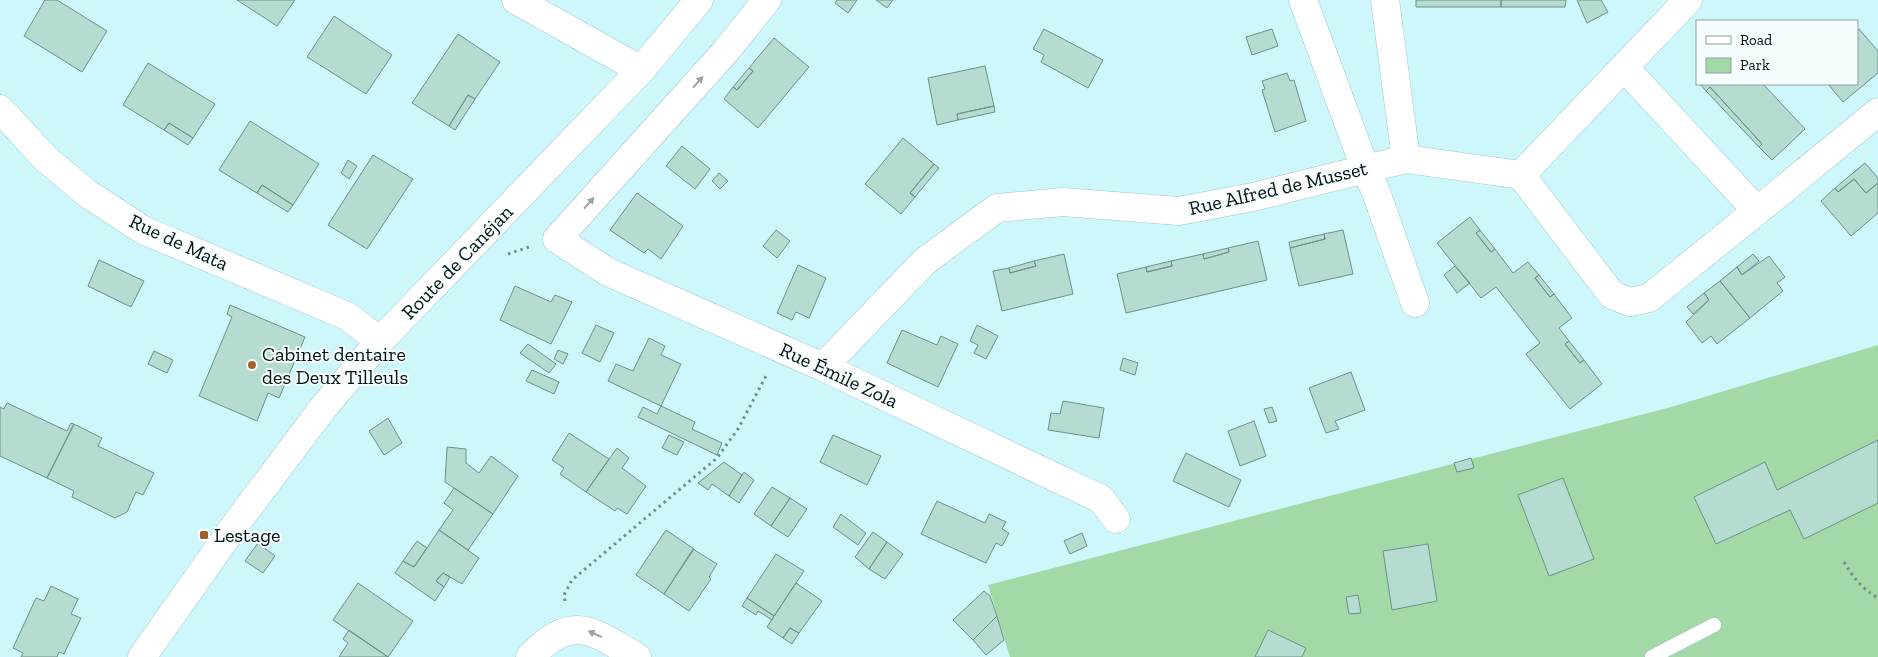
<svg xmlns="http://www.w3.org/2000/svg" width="1878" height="657" viewBox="0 0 1878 657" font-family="'Zilla Slab',serif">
<rect width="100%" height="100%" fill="#cef7fc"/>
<path fill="#a3d9a7" d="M1878,345V657H1010L988,585L1671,407Z"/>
<path fill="#b6dcd1" stroke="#6d9187" d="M45,0H57L107,31L82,72L24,36Z
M237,0H295L277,26Z
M837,0H857L848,13L835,3Z
M876,0H893L887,8Z
M1416,0H1501V7H1416Z
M1501,0H1566L1565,7H1501Z
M1577,0H1601L1608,12L1587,23Z
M334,16L392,55L366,94L307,57Z
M1044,29L1103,60L1088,88L1041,62L1044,55L1033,49Z
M1272,29L1278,46L1252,55L1246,37Z
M1859,29L1878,51V73L1843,102L1828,84H1857V31Z
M458,34L500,62L475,99L468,95L449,126L412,103Z
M774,38L809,67L758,128L724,99L733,87L737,90L753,71L749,68Z
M148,63L215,104L193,138L169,123L164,130L123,105Z
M985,66L994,106L957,114L958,120L937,125L928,78Z
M749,68L753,71L737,90L733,87Z
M1287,73L1290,81L1294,80L1306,121L1275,132L1262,90L1265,89L1262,81Z
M1700,84H1763L1805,129L1772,160L1759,147L1762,144L1710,87L1706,91Z
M1710,87L1762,144L1759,147L1706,91Z
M468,95L475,99L455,130L449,126Z
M994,106L995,112L958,120L957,114Z
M250,121L319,164L293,205L262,185L257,193L219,170Z
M169,123L193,138L188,145L164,130Z
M903,138L934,164L910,193L915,197L901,214L865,184Z
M682,146L710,169L695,189L666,166Z
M373,155L413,179L367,249L328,225Z
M348,160L357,166L349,179L341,173Z
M1865,163L1878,178V183L1866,193L1854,179L1838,192L1835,188Z
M934,164L939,168L915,197L910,193Z
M719,173L728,181L720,189L712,181Z
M1854,179L1866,193L1878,183V213L1851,236L1821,201L1835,188L1838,192Z
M262,185L293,205L288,212L257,193Z
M637,193L683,226L661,259L648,249L644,253L610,230Z
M1470,217L1480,230L1476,233L1491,252L1495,249L1513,273L1528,262L1539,275L1535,278L1550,297L1554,294L1572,318L1559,328L1569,341L1565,344L1580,363L1584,360L1602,384L1570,409L1526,354L1540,343L1496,287L1481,298L1437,243Z
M776,230L790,241L777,258L763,246Z
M1343,230L1353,274L1299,286L1290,248L1325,239L1324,234Z
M1480,230L1495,249L1491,252L1476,233Z
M1324,234L1325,239L1290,248L1289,242Z
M1258,241L1267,280L1126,313L1117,274L1146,267L1147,272L1172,266L1171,261L1203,254L1204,259L1229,252L1228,248Z
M1228,248L1229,252L1204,259L1203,254Z
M1064,254L1073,294L1002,311L993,271L1009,268L1010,273L1036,266L1034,261Z
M1753,254L1759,261L1742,275L1737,267Z
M1769,256L1785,277L1777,283L1783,291L1750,318L1720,281L1737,267L1742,275Z
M99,260L144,281L131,307L88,286Z
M1034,261L1036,266L1010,273L1009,268Z
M1171,261L1172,266L1147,272L1146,267Z
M798,265L826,278L809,318L796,312L792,320L777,313Z
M1455,266L1470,283L1457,293L1444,275Z
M1539,275L1554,294L1550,297L1535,278Z
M1720,281L1750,318L1717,344L1711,336L1702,343L1686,322L1709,300L1704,293Z
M515,286L551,302L555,295L572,302L551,344L500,320Z
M1704,293L1709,300L1693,314L1687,307Z
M230,305L305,337L279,398L268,393L257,421L199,396L232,317L227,314Z
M596,325L614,333L600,362L582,353Z
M977,325L998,336L986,359L974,353L978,345L970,341Z
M902,330L937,345L941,336L958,344L938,387L887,363Z
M649,338L665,346L661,355L681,364L661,406L608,381L616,364L633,371Z
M1569,341L1584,360L1580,363L1565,344Z
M528,344L556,364L549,373L520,353Z
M558,350L568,354L563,364L554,359Z
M154,351L173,360L167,373L148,364Z
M1123,358L1138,363L1135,375L1120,370Z
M532,370L559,382L554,394L526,381Z
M1351,372L1365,410L1335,421L1339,429L1326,433L1309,388Z
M1063,401L1104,408L1099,438L1048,430L1051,413L1060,414Z
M7,403L67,431L71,423L74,424L47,478L0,456V407L4,409Z
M661,406L695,422L692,429L722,443L717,455L638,417L643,407L657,414Z
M1272,407L1277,421L1269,423L1264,409Z
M388,418L402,443L384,455L369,431Z
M1254,421L1266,456L1240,466L1228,431Z
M74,424L102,438L98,446L154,473L143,495L136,492L127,512L115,518L72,497L74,491L47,478Z
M569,433L609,459L586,492L560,474L564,468L552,460Z
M669,435L684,442L677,455L662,448Z
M833,435L881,456L867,485L820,462Z
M1878,440V503L1804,539L1790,510L1716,544L1694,497L1765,462L1777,490Z
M447,447L466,449V463L479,473L491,456L518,476L493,514L445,482Z
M617,448L629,458L622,468L646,486L627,514L617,508L615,511L586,492Z
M1186,453L1241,480L1229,507L1173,481Z
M1471,458L1474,468L1457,472L1454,463Z
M724,462L742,475L729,496L712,484L708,490L698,483Z
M744,472L754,480L739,503L729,496Z
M1563,478L1594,559L1549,576L1518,495Z
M772,487L790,498L771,526L754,514Z
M454,488L493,514L468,550L439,530L453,510L444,503Z
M790,498L807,509L788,537L771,526Z
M937,501L985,523L989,514L1006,522L1002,529L1009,533L1002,546L996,543L986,563L921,534Z
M841,514L866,533L858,545L833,527Z
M439,530L479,558L462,584L443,573L436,581L444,587L435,601L395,573L403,561L414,567Z
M666,530L694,549L664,594L636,575Z
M873,532L887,542L869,569L855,557Z
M1082,533L1087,546L1070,554L1064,541Z
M417,541L427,548L414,567L403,561Z
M887,542L903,554L885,579L869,569Z
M258,543L275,556L263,573L245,561Z
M1428,544L1437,601L1392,610L1383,551Z
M693,549L717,564L709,577L711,579L689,611L664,594Z
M776,554L804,571L774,616L747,598Z
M443,573L450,577L444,587L436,581Z
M358,583L413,621L388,657L333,620Z
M796,583L822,601L799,633L790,628L783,638L767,627Z
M51,586L78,599L71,614L81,618L64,654L59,652L57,657H21L23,653L13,648L36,598L44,601Z
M984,591L990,596L997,616L973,640L953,620Z
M1358,595L1361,613L1349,614L1346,597Z
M747,598L774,616L772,620L758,611L756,615L742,606Z
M997,616L1004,640L986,655L973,640Z
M790,628L799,633L792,644L783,638Z
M349,630L388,657H339L348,643L343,639Z
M1268,630L1306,648L1302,657H1255Z"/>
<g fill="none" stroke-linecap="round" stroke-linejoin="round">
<g stroke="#a1c8cd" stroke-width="15">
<path id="service" d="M1652,657L1714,625"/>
</g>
<g stroke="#a1c8cd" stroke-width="29">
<path id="minor" d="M516,0L641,70
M767,0L725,52L557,239L608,272L823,367L1101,499L1116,519
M1303,0L1365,168L1376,192L1415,303
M1385,0L1406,159
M0,109L45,158L88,194L143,230L347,316L380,341
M1521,175L1612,295L1630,302L1649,298L1757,211L1624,67
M1757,211L1878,112
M823,367L925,261L997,208L1063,202L1179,211L1253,197L1406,159L1521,175L1688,0
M530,657C573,612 592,631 637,657"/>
</g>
<g stroke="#a1c8cd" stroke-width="29">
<path id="tertiary" d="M142,657L238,521L323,408L380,341L641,70L699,0"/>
</g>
<path stroke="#728e92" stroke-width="3" stroke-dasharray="2.5 4" stroke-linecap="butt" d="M508,254L529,247
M1844,562C1853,577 1862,589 1878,598
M565,601L564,595L572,580L717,458L738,429L766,376"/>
<use href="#service" stroke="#fff" stroke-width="14"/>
<use href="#minor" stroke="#fff" stroke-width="28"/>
<use href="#tertiary" stroke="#fff" stroke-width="28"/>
</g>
<defs><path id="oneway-solid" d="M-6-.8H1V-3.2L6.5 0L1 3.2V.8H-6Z" transform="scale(1.25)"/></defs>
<g fill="#9a9fa0">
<use href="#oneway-solid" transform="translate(698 82) rotate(-48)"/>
<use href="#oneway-solid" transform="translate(589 203) rotate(-48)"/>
<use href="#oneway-solid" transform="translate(595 634) rotate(-156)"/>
</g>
<g fill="#a2612b" stroke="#f5fdfe" stroke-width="2">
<circle cx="252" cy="365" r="5"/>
<rect x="199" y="530" width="10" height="10" rx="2.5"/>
</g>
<g text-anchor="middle" stroke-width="4" stroke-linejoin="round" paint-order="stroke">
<g font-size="20" fill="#030f11" stroke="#f5fdfe">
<text transform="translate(1278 188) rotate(-13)" y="7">Rue Alfred de Musset</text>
<text transform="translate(179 242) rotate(25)" y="7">Rue de Mata</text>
<text transform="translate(457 262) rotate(-46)" y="7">Route de Canéjan</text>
<text transform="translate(839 375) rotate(25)" y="7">Rue Émile Zola</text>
</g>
<g font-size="20" fill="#030f11" stroke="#f5fdfe" text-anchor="start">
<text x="262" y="361">Cabinet dentaire<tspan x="262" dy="23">des Deux Tilleuls</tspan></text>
<text x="214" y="542">Lestage</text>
</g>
</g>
<rect x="1696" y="20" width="162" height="65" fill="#f5fdfe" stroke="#949e9f"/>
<rect x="1706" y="36" width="25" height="8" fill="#ffffff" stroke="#949e9f"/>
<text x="1740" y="45" font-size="15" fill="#030f11">Road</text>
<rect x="1706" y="58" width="25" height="15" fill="#a3d9a7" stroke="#949e9f"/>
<text x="1740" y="70" font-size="15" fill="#030f11">Park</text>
</svg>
